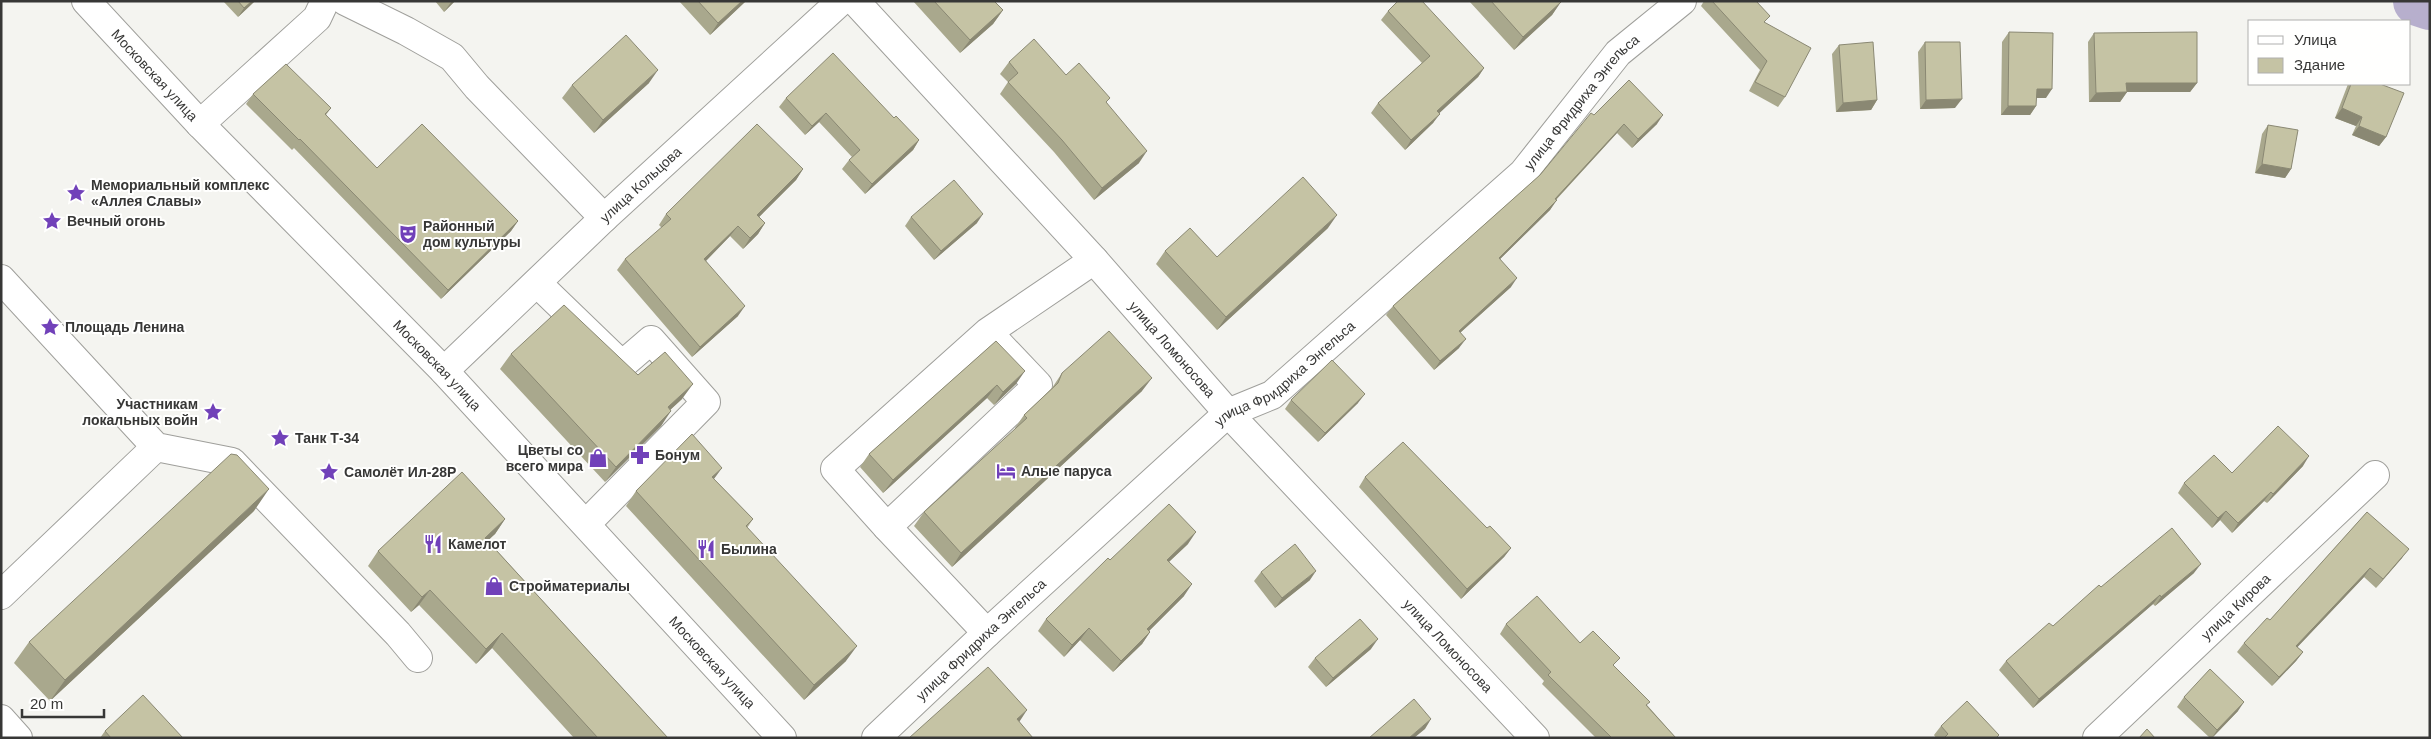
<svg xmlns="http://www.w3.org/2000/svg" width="2431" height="739" viewBox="0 0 2431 739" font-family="Arial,sans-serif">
<rect width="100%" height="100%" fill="#f4f4f0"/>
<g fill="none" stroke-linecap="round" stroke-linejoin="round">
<path stroke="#b7afcd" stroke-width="50" d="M2418,1L2430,5"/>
<g stroke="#9f9f9b" stroke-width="30">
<g id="minor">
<path id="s1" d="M86,1L200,124L444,371L782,738"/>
<path d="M345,1L406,31L452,57L477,87L604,218"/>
<path id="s2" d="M855,1L1094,260L1228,413L1535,738"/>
<path d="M200,124L317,18L325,1"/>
<path d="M1,279L156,447L232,462L398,634L418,658"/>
<path d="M537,283L622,365L651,340L706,402L586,524"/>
<path id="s3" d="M444,371L604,218L841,1"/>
<path d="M887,527L1038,385L999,344"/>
<path d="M1,595L156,447"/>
<path d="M987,633L887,527L835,469L988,332L1094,260"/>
<path d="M1,719L18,738"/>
<path id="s4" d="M876,738L987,633L1228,413L1272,395L1523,173L1618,53L1682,1"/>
<path id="s5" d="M2097,738L2375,475"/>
</g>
</g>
<use href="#minor" stroke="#fff" stroke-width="28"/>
</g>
<path fill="#a9a88d" d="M223,1H255L238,17Z
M435,1H455L444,12Z
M679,1H746L710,35Z
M913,1H994L1003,10L993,24L960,53Z
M1469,1H1561L1552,15L1514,50Z
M1704,1H1756L1765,23L1785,97L1778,107L1749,91L1760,70L1701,6Z
M1388,11L1484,68L1478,77L1439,113L1433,123L1405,150L1371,113L1378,103L1422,63L1381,20Z
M2009,32L2046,98H2036V106L2030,115H2001L2002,42Z
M2094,33L2197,83L2190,92H2127L2120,102H2089L2088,42Z
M1925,42L1955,108L1920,109L1918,52Z
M1839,45L1877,100L1871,110L1836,112L1832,54Z
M1009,62L1066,75L1107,103L1139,163L1094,200L1054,152L1000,94L1008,82L1000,74Z
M649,83L594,133L562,98L572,85Z
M2348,84H2380L2386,137L2379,146L2352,135L2356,126L2335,118Z
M253,94L331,108L326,115L377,168L518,221L511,231L441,299L294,148L292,150L246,104Z
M786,98L894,118L919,140L913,150L865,194L842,169L849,160L852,157L819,122L805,135L779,107Z
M1594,115L1657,124L1632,148L1617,133L1556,200L1550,210L1500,259L1511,287L1460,333L1459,348L1434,370L1386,315L1393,306L1540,175Z
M2268,125L2291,169L2285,178L2255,173L2262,134Z
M803,169L796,180L759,217L765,223L758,234L743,249L730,236L706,261L738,316L692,357L617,270L625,259L662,228L659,225L666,214Z
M911,217L977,223L934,260L905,226Z
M1328,228L1217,330L1156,264L1165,251L1217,257Z
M996,341L1016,384L994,405L987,398L883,493L860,467L869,454Z
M511,354L638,375L682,399L670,410L661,426L605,482L500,369Z
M1062,373L1142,391L952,567L914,526L924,512L1015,429V428L1024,415L1052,388Z
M1291,400L1358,403L1318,442L1285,409Z
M2303,466L2267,503L2264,501L2232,533L2220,520L2212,528L2178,493L2184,483L2232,473Z
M1365,477L1487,528L1511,548L1504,557L1461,599L1359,487Z
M714,479L753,519L747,528L846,661L804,700L626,506L636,491Z
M254,511L50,701L14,663L29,642Z
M2367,512L2402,558L2376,588L2364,577L2297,647L2303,652L2296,661L2272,686L2237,652L2244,643L2270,620Z
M505,519L495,534L487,540L668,738H574L492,648L476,664L419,605L411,612L368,566L378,551Z
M1188,544L1169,562L1184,596L1149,631L1150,632L1142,644L1113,672L1080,640L1064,657L1038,631L1046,619L1110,560Z
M1261,572L1310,580L1275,608L1254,581Z
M2194,573L2155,606L2153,604L2033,708L1999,670L2006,661L2053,626L2101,587Z
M1506,624L1580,643L1614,666L1647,705L1676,738H1596L1542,684L1544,681L1500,634Z
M1371,649L1326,687L1308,667L1315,658Z
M2184,697L2238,711L2212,738H2210L2177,707Z
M1941,726L1999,735L1996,738H1936L1934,735Z
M105,731L183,738H100Z"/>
<path fill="#8a8873" d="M252,1H255L238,17L244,8Z
M452,1H455L444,12Z
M742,1H746L710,35L718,23Z
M1561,2L1552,15L1514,50L1523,37Z
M1003,10L993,24L960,53L970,40Z
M1484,68L1478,77L1431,121L1437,111Z
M658,70L649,83L594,133L603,120Z
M2126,83H2197L2190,92H2120Z
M2037,89H2052L2046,98H2030Z
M2127,92L2120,102H2089L2096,93Z
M1962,99L1955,108L1920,109L1926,100Z
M1877,100L1871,110L1836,112L1843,103Z
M2008,106H2036L2030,115H2001Z
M2342,108L2362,117L2356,126L2335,118Z
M826,113L819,122L805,135L812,126Z
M1440,114L1433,123L1405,150L1411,140Z
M1663,115L1657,124L1632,148L1638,139Z
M1624,124L1617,133L1548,208L1555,199Z
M2359,126L2386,137L2379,146L2352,135Z
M919,140L913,150L865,194L872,184Z
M1147,151L1139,163L1094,200L1102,188Z
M2262,164L2291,169L2285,178L2255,173Z
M803,169L796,180L750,226L757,215Z
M1557,200L1550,210L1492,267L1499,258Z
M983,214L977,223L934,260L941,251Z
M1337,215L1328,228L1217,330L1226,317Z
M518,221L511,231L441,299L448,290Z
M765,223L758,234L743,249L750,238Z
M738,226L730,236L697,270L704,259Z
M1517,278L1511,287L1452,340L1459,331Z
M745,306L738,316L692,357L700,347Z
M1466,339L1459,348L1434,370L1440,361Z
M1025,371L1016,384L994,405L1003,392Z
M1152,378L1142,391L952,567L961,553Z
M693,384L682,399L657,422L668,407Z
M997,385L987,398L883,493L893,480Z
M1365,394L1358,403L1318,442L1325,433Z
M671,411L661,426L605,482L616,467Z
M2309,456L2303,466L2267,503L2273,494Z
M722,468L711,483L712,477Z
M269,489L254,511L50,701L65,680Z
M2271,492L2264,501L2232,533L2238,523Z
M2226,511L2220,520L2212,528L2218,518Z
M505,519L495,534L475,553L485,538Z
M1196,532L1188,544L1159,571L1167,560Z
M1511,548L1504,557L1461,599L1467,589Z
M2409,549L2402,558L2376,588L2383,579Z
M2201,564L2194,573L2155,606L2161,597Z
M2370,568L2364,577L2290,655L2296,646Z
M1316,571L1310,580L1275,608L1282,598Z
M1192,584L1184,596L1139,641L1147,629Z
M430,590L419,605L411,612L422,597Z
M2160,595L2153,604L2033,708L2039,699Z
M1089,628L1080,640L1064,657L1072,645Z
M1150,632L1142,644L1113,672L1121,661Z
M502,633L492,648L476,664L486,649Z
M1378,639L1371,649L1326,687L1333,678Z
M857,646L846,661L804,700L814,685Z
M2303,652L2296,661L2272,686L2279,677Z
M2244,702L2238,711L2212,738L2217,730Z
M1027,710L1016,727L1017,719Z
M1431,719L1425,729L1414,738H1409Z"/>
<path fill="#c5c3a4" stroke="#8a8873" d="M238,1H252L244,8Z
M698,1H742L718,23Z
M934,1H994L1003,10L970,40Z
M1398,1H1422L1484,68L1437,111L1440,114L1411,140L1378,103L1430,56L1388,11Z
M1491,1H1561V2L1523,37Z
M1712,1H1756L1770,16L1764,22L1811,48L1785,97L1755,82L1767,61Z
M2009,32L2053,33L2052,89H2037L2036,106H2008Z
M2197,32V83H2126L2127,92L2096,93L2094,33Z
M626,35L658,70L603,120L572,85Z
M1034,39L1066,75L1079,63L1110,98L1106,102L1147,151L1102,188L1062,140L1008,82L1018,73L1009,62Z
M1873,42L1877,100L1843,103L1839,45Z
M1925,42H1960L1962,99L1926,100Z
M833,53L894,118L896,116L919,140L872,184L849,160L860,150L826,113L812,126L786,98Z
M286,64L331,108L325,114L377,168L422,124L518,221L448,290L300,139L299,140L253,94Z
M1629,80L1663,115L1638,139L1624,124L1555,199L1557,200L1499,258L1517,278L1459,331L1466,339L1440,361L1393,306L1540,175L1591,113L1594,115Z
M2351,84H2380L2404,93L2386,137L2359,126L2362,117L2342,108Z
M757,124L803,169L757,215L765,223L750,238L738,226L704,259L745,306L700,347L625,259L671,219L666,214Z
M2268,125L2298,130L2291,169L2262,164Z
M1303,177L1337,215L1226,317L1165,251L1190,228L1217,257Z
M954,180L983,214L941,251L911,217Z
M564,305L638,375L665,352L693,384L668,407L671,411L616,467L511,354Z
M1109,331L1152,378L961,553L924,512L1027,418L1024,415L1058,383L1062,373Z
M996,341L1025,371L1003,392L997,385L893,480L869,454Z
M1332,360L1365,394L1325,433L1291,400Z
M2278,426L2309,456L2273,494L2271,492L2238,523L2226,511L2218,518L2184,483L2214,455L2232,473Z
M692,434L722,468L712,477L753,519L746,526L857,646L814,685L636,491Z
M1403,442L1487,528L1490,526L1511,548L1467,589L1365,477Z
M231,454L237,455L269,489L65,680L29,642Z
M462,472L505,519L485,538L668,738H598L502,633L486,649L430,590L422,597L378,551Z
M1169,504L1196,532L1167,560L1192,584L1147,629L1150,632L1121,661L1089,628L1072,645L1046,619L1108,558L1110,560Z
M2367,512L2409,549L2383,579L2370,568L2296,646L2303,652L2279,677L2244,643L2267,618L2270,620Z
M2172,528L2201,564L2161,597L2160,595L2039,699L2006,661L2049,623L2053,626L2099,585L2101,587Z
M1295,544L1316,571L1282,598L1261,572Z
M1537,596L1580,643L1593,631L1620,658L1613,665L1650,702L1646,705L1676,738H1612L1548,675L1551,672L1506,624Z
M1360,619L1378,639L1333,678L1315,658Z
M988,667L1027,710L1017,719L1033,738H909Z
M2210,669L2244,702L2217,730L2184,697Z
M143,695L183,738H111L105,731Z
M1414,699L1431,719L1409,738H1369Z
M1967,701L1999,735L1996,738H1944L1948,734L1941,726Z
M2147,729L2155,738H2139Z"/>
<defs>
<g id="sight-bare" transform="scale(1.5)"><path d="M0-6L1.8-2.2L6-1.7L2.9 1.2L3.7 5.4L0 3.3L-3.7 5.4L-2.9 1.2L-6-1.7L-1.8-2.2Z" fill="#7141b9" stroke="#fffffe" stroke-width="2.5" paint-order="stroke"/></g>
<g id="theatre-bare" transform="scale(1.5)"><path d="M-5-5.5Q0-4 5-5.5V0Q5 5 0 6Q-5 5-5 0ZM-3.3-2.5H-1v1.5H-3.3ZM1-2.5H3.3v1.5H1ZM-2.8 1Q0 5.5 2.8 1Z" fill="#7141b9" stroke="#fffffe" stroke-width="2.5" paint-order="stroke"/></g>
<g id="pharmacy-bare" transform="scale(1.5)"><path d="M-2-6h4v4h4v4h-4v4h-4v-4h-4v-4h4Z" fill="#7141b9" stroke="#fffffe" stroke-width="2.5" paint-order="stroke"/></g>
<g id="shop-bare" transform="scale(1.5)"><path d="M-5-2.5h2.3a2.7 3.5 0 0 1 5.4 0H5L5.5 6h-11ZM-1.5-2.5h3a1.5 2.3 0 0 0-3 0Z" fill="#7141b9" stroke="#fffffe" stroke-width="2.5" paint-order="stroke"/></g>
<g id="hotel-bare" transform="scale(1.5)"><path d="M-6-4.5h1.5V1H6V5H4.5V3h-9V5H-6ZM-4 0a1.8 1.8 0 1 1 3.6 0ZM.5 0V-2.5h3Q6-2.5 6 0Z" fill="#7141b9" stroke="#fffffe" stroke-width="2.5" paint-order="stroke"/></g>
<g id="restaurant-bare" transform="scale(1.5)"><path d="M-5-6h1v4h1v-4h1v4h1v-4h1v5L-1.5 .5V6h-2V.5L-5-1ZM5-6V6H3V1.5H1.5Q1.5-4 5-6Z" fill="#7141b9" stroke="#fffffe" stroke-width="2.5" paint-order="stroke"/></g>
</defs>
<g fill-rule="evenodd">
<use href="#sight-bare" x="76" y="193"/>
<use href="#sight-bare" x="52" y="221"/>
<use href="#theatre-bare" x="408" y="234"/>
<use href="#sight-bare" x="50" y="327"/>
<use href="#sight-bare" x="213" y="412"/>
<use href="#sight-bare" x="280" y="438"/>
<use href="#pharmacy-bare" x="640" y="455"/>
<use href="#shop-bare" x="598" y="458"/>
<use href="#hotel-bare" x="1006" y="471"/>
<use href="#sight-bare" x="329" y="472"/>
<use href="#restaurant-bare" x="433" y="544"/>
<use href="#restaurant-bare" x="706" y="549"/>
<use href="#shop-bare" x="494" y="586"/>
</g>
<g text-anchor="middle" stroke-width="4" stroke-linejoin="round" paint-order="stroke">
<g font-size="14" fill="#373736" stroke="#fffffe">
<text dy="5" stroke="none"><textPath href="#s1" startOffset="101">Московская улица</textPath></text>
<text dy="5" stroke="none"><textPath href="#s4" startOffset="954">улица Фридриха Энгельса</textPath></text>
<text dy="5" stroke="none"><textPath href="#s3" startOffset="271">улица Кольцова</textPath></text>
<text dy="5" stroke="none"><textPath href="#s2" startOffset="471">улица Ломоносова</textPath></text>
<text dy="5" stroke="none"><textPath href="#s1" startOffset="506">Московская улица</textPath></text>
<text dy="5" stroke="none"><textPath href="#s4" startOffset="549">улица Фридриха Энгельса</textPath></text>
<text dy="5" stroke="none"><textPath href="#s5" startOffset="191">улица Кирова</textPath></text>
<text dy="5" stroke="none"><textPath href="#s4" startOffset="144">улица Фридриха Энгельса</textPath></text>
<text dy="5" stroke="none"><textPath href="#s2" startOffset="876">улица Ломоносова</textPath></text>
<text dy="5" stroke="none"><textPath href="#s1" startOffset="911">Московская улица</textPath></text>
</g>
<g font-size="14" font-weight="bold" fill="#373736" stroke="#fffffe" text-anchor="start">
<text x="91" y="190">Мемориальный комплекс<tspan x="91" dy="16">«Аллея Славы»</tspan></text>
<text x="67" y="226">Вечный огонь</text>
<text x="423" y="231">Районный<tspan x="423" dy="16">дом культуры</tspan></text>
<text x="65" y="332">Площадь Ленина</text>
<text x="198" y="409" text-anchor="end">Участникам<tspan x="198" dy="16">локальных войн</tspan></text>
<text x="295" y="443">Танк Т-34</text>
<text x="583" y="455" text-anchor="end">Цветы со<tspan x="583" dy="16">всего мира</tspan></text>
<text x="655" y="460">Бонум</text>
<text x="1021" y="476">Алые паруса</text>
<text x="344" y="477">Самолёт Ил-28Р</text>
<text x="448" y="549">Камелот</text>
<text x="721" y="554">Былина</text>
<text x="509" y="591">Стройматериалы</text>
</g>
</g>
<rect width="2431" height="739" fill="none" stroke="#373736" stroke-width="5"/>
<rect x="2248" y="20" width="162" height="65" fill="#fffffe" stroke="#afafae"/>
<rect x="2258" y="36" width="25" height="8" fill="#ffffff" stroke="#afafae"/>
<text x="2294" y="45" font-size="15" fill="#373736">Улица</text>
<rect x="2258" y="58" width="25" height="15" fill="#c5c3a4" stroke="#afafae"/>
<text x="2294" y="70" font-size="15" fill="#373736">Здание</text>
<path d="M22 709v8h82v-8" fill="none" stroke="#373736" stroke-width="2.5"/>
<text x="30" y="709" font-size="15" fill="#373736" stroke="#fffffe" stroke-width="4" paint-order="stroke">20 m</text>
</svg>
